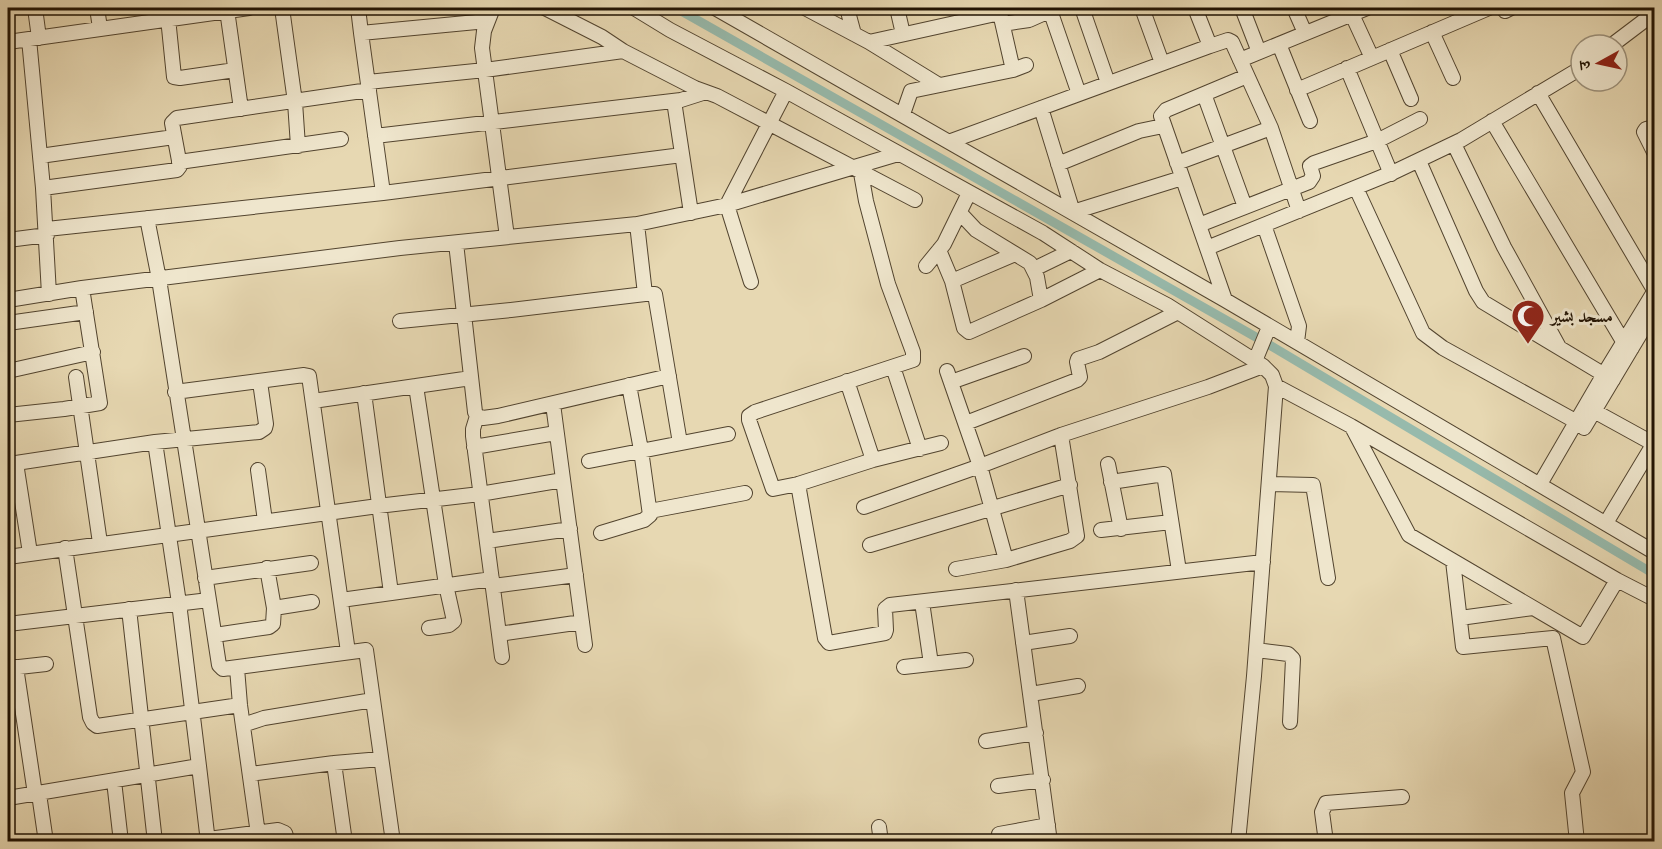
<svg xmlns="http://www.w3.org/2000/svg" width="1662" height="849" viewBox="0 0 1662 849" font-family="'Gentium Book Plus',Amiri,'Noto Serif Devanagari',serif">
<rect width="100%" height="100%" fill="#e7d8b2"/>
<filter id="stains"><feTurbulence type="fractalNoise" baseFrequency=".00333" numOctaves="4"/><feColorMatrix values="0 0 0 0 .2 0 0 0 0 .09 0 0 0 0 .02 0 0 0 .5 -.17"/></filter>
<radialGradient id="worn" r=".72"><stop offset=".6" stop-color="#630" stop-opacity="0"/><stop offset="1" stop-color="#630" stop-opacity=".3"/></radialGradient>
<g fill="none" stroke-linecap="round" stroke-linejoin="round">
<path stroke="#97baac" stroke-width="9" d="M676,8L1261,340L1654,574"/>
<g stroke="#52442f" stroke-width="16">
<path id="minor" d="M35,8L39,38
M97,8L100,28
M282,8L295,102L298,146
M358,8L361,33
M493,8L484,31L482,48L507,237
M545,8L602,37L623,51L695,88L717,96L915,200
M634,8L670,30L786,91L1043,233L1100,270L1167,305L1263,366L1272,375L1276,386L1254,676L1238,842
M715,8L1225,300L1654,552
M805,8L869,42L939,85
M847,8L854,34
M897,8L903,34
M1082,8L1108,83
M1142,8L1162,63
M1242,8L1259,52
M1294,8L1305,33
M1349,8L1372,58
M1503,8L1505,11L1511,8
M227,10L241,109
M1050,10L1079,94
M168,18L174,77L180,78L235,70
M1003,24L1029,20L1056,8
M1432,32L1453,78
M29,39L43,188L49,294
M8,42L249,8
M869,42L1000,13L1013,70
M1279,44L1310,121
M1612,45L1653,14
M1210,46L1228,40L1232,42L1271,128L1299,211
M1390,50L1411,99
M1240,60L1367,8
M1347,68L1391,174
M368,82L485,70L623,51
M1297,90L1489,8
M1538,93L1654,290
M1204,94L1245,207
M674,101L691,213
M1041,108L1073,212L1182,178
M903,114L911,91L1013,70L1026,65
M1492,121L1624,343L1632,348
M1654,127L1646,129L1644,132L1654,152
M375,136L681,100L706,92
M951,141L1210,46L1195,8
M1454,144L1504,247L1559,347
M40,156L174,137
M1419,161L1476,291L1483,302L1613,380
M179,162L341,139
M1177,163L1271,128
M1058,164L1139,131L1163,126
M861,173L866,201L888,284L913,352V360L755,412L749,416V420L773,489L798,484L873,460L941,443
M43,188L177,170L180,166L172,123L177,118L369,90
M1356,188L1423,333L1443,348L1577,422
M383,193L361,33L487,21
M960,213L976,230L1030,263L1037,277L1041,300
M147,218L159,279L209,600
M637,224L645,294
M1199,225L1309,182L1313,176L1310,166L1314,163L1377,141L1420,119
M1264,225L1299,326L1297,342
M47,229L383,193L682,155
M8,240L47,235
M456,243L475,412L477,416L483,418L498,416L669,376
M1207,248L1394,172L1461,140L1581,68
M939,250L952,281L964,328L969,332L1041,300L1100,270
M926,266L944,244L969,193
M1034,269L1071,251
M952,281L1015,254
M751,282L727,205L786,91
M8,300L82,288L400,248L637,224L727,205L898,154
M1225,300L1161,116L1166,110L1247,76
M400,321L511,310L645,294H655L680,443
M8,323L86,312
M1255,361L1269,327
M893,367L920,449
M8,371L93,352
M947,371L980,466L1006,560
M76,377L100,543
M847,381L873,460
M951,382L1024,356
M416,386L446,585L454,621L449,625L429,628
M1276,386L1351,426L1617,580L1654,599
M175,392L304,375L309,376L348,652
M364,393L391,593
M313,401L471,378
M553,404L585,645
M1594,411L1654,444
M8,415L64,409L100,403L82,288
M477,416L473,429V436L502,657
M966,423L1077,380L1080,377L1077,362L1078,359L1099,352L1178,312
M1352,427L1409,535L1583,637L1617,580
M1584,428L1654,311
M155,442L179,603L199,766
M474,447L556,433
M589,461L728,434
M1108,464L1121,529
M258,470L265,521
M1111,482L1164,474L1179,571
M798,484L825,638L829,643L885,633L886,630L885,609L890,605L1263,562
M1269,484L1313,485L1328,578
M1540,484L1604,374L1654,292
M864,507L980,466L1061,435L1208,387L1263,366
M650,511L745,493
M1606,523L1654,443
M1101,530L1171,522
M601,533L644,520L650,515L641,450L629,385
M487,541L570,529
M870,545L1070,485
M65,548L90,717L93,723L97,726L240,705
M30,553L16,463L155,442L259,432L265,428L266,424L260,382
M8,557L378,506L480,494L563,480
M1453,561L1463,647L1553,638L1583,772L1572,793L1577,842
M956,569L1006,560L1070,541L1077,536L1061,435
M205,578L311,563
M493,586L576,575
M1016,590L1050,842
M341,600L492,579
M922,602L931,664
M274,608L312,602
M129,609L155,842
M1460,618L1533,608
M8,624L209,600L219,665L223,669L366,650L393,842
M499,634L582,622
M215,635L269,627L273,624L274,608L267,568
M1023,643L1070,636
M1256,650L1288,654L1293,659L1290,722
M16,667L35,794
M904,667L966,660
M10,668L46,664
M237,668L240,705L258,834
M1031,694L1078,686
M243,725L264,718L373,700
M986,741L1036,733
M334,763L345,842
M250,774L334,763L381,759
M114,781L121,842
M998,786L1043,780
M39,794L46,842
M8,798L199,766L208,842
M879,827L881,842
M999,834L1048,825
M208,839L278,830L285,833L288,842
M1326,842L1322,812L1326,803L1402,797"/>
</g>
<use href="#minor" stroke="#efe6cd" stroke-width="14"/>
</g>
<defs>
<g id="mosque-pin" transform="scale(1.725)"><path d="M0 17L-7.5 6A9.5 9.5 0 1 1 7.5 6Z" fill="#8f2418" stroke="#efe6cd"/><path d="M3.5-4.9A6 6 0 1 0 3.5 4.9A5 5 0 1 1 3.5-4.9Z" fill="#fff"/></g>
</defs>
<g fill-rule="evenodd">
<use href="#mosque-pin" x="1528" y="316"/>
</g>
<g text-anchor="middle" stroke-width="6" stroke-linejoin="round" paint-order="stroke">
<g font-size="18" font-weight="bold" fill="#211303" stroke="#efe6cd" text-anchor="start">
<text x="1551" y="322">مسجد بشیر</text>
</g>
</g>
<rect width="1662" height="849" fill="none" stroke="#e7d8b2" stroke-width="30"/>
<rect x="9" y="9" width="1644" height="831" fill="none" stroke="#211303" stroke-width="3"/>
<rect x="15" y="15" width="1632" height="819" fill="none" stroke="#211303" stroke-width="1.5"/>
<g transform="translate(1599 63) rotate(262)"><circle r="28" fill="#efe6cd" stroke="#9d927c" stroke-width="1.5"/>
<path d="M0-4.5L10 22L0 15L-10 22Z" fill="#8f2418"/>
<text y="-9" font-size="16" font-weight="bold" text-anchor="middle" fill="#211303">उ</text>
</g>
<rect width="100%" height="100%" filter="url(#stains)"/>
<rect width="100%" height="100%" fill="url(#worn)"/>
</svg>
